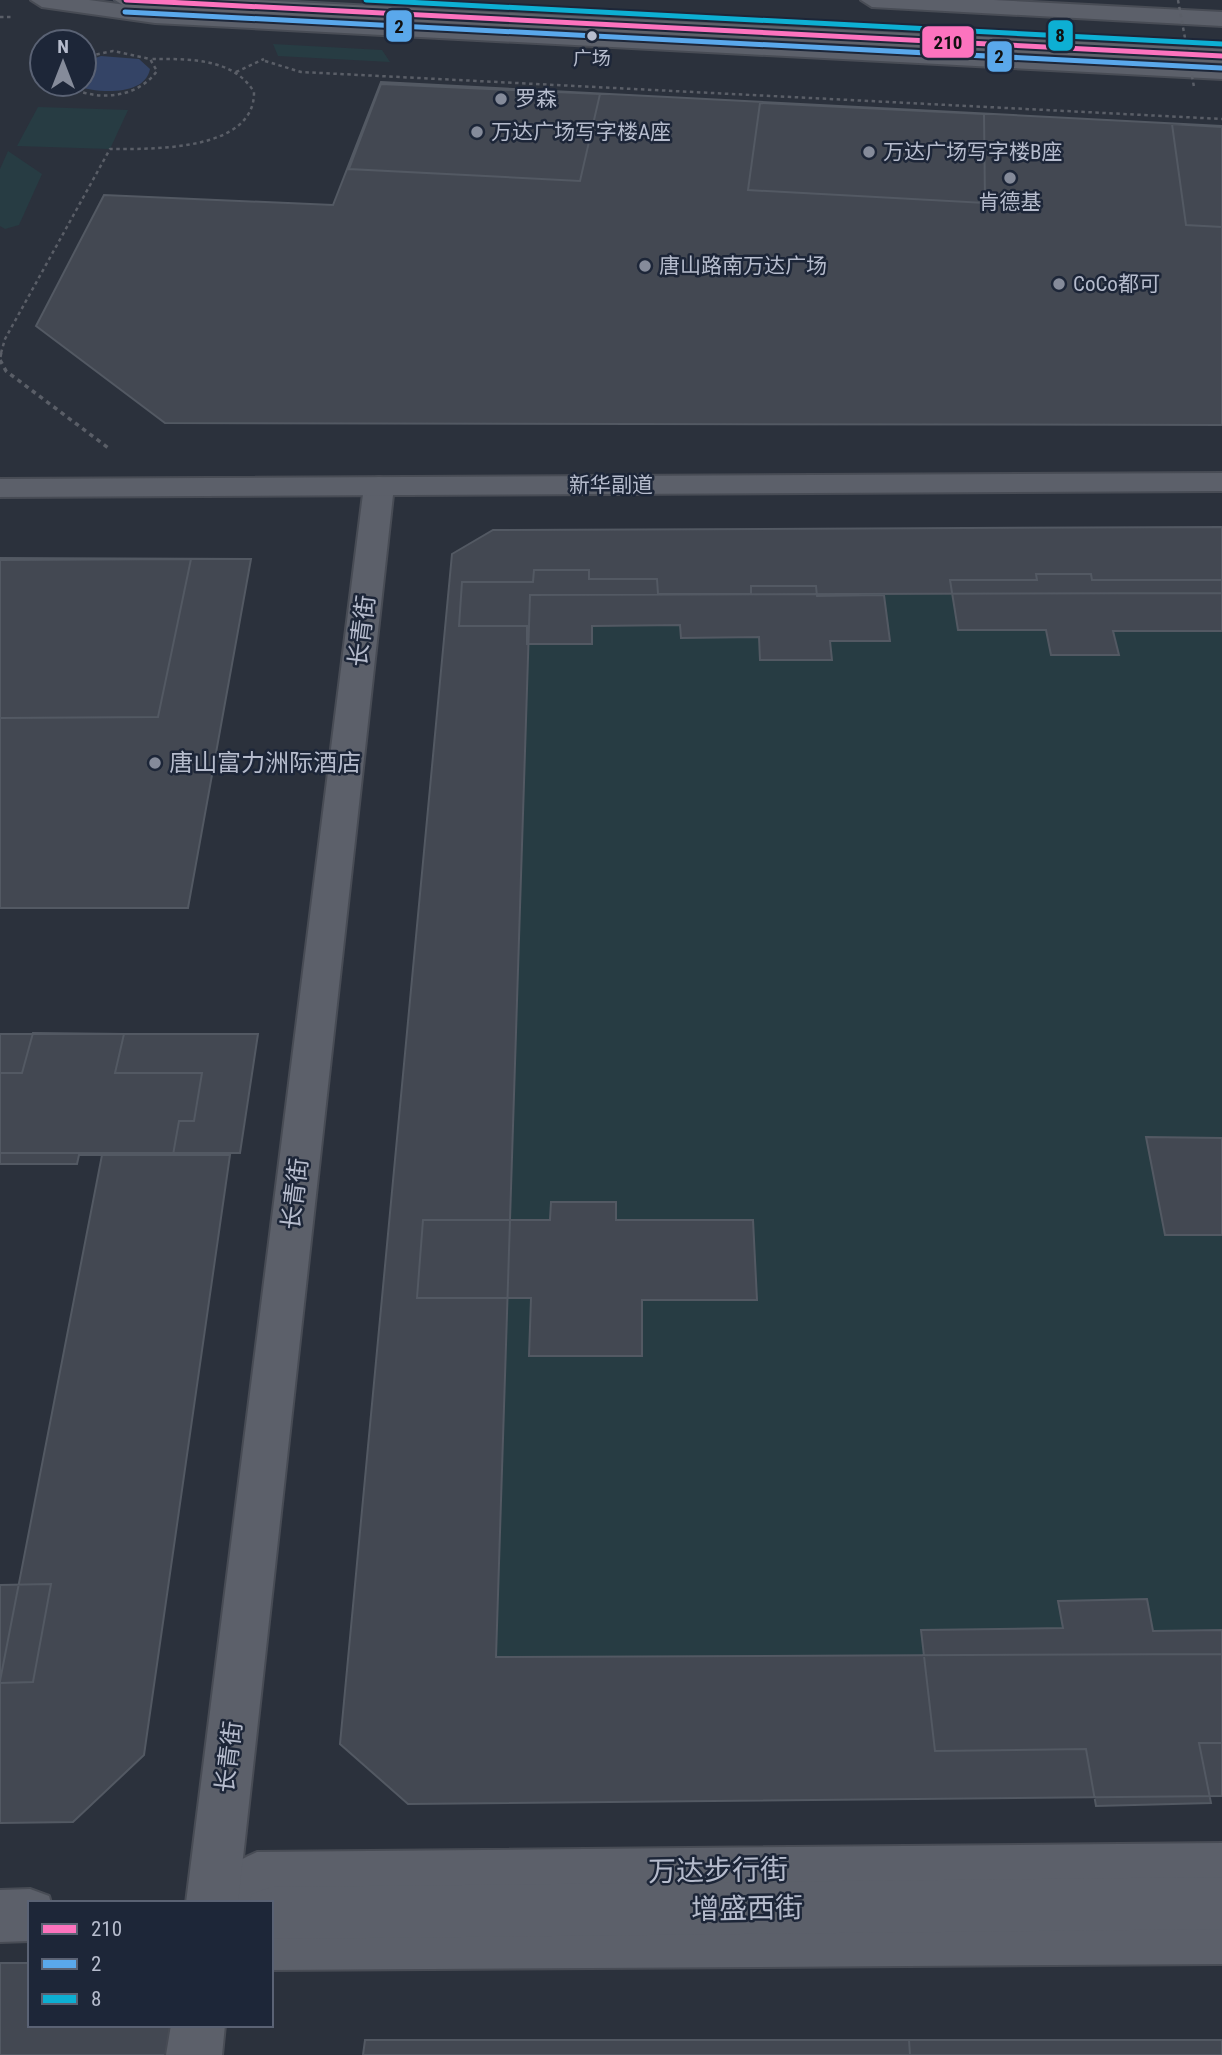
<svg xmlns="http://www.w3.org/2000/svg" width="1222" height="2055" viewBox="0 0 1222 2055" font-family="'Roboto Condensed','Noto Sans SC',sans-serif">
<rect width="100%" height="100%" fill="#2b313c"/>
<path fill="#273c43" d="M273,44L382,50L390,62L278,56Z
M38,107L128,110L110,149L17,146Z
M8,151L42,174L19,225L5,229L0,226V169Z
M1222,593V1654L496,1657L530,595Z"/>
<path fill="#344466" d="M101,56L139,59L150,69C145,97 96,93 76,86L74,84H84V62Z"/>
<path fill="#434852" stroke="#535963" stroke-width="2" d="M381,82L1222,126V425L165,423L36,326L104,195L333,205Z
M381,84L600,94L580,181L349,169Z
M760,103L984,114L985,203L748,190Z
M1172,124L1222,127V227L1186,225Z
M1222,527V593L530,595L496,1657L1222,1654V1796L408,1804L340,1744L452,554L493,530Z
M0,558L251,559L188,908H0Z
M191,559L158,717L0,718V560Z
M534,570H589V579H657L658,594H751V586H816L817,596L884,595L890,641H830L832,660H760L759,637L681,638L680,625L592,626V644H527V626H459L462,582H533Z
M1036,574H1091L1092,580H1222V631H1113L1119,655H1051L1046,630H958L950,580H1037Z
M33,1033L124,1034L115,1073H202L194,1121H179L173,1155H79L77,1164H0V1073H22Z
M0,1034H258L240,1153H0Z
M1146,1137L1222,1138V1235H1165Z
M102,1155H230L144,1755L73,1822L0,1823V1681Z
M551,1202H616V1220H753L757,1300H642V1356H529L531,1298H417L423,1220H550Z
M51,1584L33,1682L0,1683V1585Z
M1147,1599L1153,1631L1222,1630V1743H1199L1211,1803L1096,1806L1086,1749L935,1751L921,1630L1063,1628L1058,1601Z
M0,1963H30V2025H172L168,2055H0Z
M365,2040H1222V2055H363Z
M365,2040H909L910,2055H363Z"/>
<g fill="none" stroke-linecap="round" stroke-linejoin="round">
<g stroke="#484c55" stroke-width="4">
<path id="pedestrian" d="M1222,1843V1887L265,1897L259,1903H201C211,1879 233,1862 257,1852Z
M1222,1918V1964L271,1970V1924Z"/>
</g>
<g stroke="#484c55" stroke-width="4">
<path id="minor" d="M31,0H89L155,9L1222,65V79L155,23L42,7Z
M861,0H994L1222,12V26L872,7Z
M379,477L390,480L394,486L238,1903H186L364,486L368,480Z
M1222,1877V1929L271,1939V1903H249L252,1894L271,1887Z
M30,1889L49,1896L51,1903H30V1941L0,1942V1890Z
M171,2025H225L222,2055H166Z"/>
</g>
<g stroke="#484c55" stroke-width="4">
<path id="tertiary" d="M1222,473V491L0,497V479Z"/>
</g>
<g stroke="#494e58" stroke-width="4">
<path id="primary" d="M115,0H256L1222,49V63L126,7Z"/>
</g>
<path stroke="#5a5e67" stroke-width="2.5" stroke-dasharray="3.5 3.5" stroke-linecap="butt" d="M0,17H13
M265,61L301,72L1222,119
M236,72L264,59
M64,84C93,102 136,100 157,71L150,59L113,51L84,57
M1,353L5,339L110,149C150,149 255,152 254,92C233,57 186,59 150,59"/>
<path stroke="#5a5e67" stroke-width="3.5" stroke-dasharray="4.5 4.5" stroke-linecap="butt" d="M0,357L1,352
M0,360L6,371L111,450"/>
<use href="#pedestrian" fill="#5c606a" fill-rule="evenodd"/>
<use href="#minor" fill="#5c606a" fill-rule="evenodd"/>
<use href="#tertiary" fill="#5c606a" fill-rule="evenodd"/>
<use href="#primary" fill="#5f626b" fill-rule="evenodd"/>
<path stroke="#5a5e67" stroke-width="2.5" stroke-dasharray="3.5 3.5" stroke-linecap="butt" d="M1178,0L1194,87"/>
<g stroke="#1d2638" stroke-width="9">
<path id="bus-1" d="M126,0L1222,56"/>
</g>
<g stroke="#1d2638" stroke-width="9">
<path id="bus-2" d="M125,12L1221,68"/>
</g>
<g stroke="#1d2638" stroke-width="9">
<path id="bus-3" d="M366,0L1222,44"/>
</g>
<use href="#bus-1" stroke="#fc73be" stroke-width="5"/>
<use href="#bus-2" stroke="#5aa8eb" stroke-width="5"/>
<use href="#bus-3" stroke="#0dafd3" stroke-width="5"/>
</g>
<circle fill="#b6bccd" stroke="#1d2638" stroke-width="2.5" cx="592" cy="36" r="6"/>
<g fill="#858b9a" stroke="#1d2638" stroke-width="2.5">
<circle cx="501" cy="99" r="7"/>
<circle cx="477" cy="132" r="7"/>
<circle cx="869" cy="152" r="7"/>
<circle cx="1010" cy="178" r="7"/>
<circle cx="645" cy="266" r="7"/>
<circle cx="1059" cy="284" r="7"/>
<circle cx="155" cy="763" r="7"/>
</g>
<g text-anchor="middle" stroke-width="5" stroke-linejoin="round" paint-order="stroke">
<g font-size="19" fill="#b6bccd" stroke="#1d2638">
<text x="592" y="65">广场</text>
</g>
<g font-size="21" fill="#b6bccd" stroke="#1d2638" text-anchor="start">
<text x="515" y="106">罗森</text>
<text x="491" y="139">万达广场写字楼A座</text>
<text x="883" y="159">万达广场写字楼B座</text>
<text x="1010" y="209" text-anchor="middle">肯德基</text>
<text x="659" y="273">唐山路南万达广场</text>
<text x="1073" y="291">CoCo都可</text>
</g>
<g font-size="21" fill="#b6bccd" stroke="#1d2638">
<text x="611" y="492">新华副道</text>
</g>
<g font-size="24" fill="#b6bccd" stroke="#1d2638">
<text transform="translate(362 631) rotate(-83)" y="8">长青街</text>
<text transform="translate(295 1194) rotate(-83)" y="8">长青街</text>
<text transform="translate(229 1757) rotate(-83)" y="8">长青街</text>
</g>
<g font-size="24" fill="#b6bccd" stroke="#1d2638" text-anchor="start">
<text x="169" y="771">唐山富力洲际酒店</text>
</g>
<g font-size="28" fill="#b6bccd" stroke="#1d2638">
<text transform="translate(718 1870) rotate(-1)" y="10">万达步行街</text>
<text transform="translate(747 1908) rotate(-1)" y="10">增盛西街</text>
</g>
</g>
<g stroke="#1d2638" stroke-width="2.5">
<rect x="385" y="9" width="28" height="34" rx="7" fill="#5aa8eb"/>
<rect x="1047" y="19" width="27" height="33" rx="7" fill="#0dafd3"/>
<rect x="921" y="25" width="54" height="34" rx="7" fill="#fc73be"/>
<rect x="986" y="40" width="27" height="33" rx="7" fill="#5aa8eb"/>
</g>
<g font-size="19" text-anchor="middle" font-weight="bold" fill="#111">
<text x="399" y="33">2</text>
<text x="1060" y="42">8</text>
<text x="948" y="49">210</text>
<text x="999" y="63">2</text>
</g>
<rect x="28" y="1901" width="245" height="126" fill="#1d2638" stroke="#5a6274" stroke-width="2"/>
<rect x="42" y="1924" width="35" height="10" fill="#fc73be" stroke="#5a6274" stroke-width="2"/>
<text x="91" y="1936" font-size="21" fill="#b6bccd">210</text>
<rect x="42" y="1959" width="35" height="10" fill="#5aa8eb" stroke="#5a6274" stroke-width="2"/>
<text x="91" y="1971" font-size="21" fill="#b6bccd">2</text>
<rect x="42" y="1994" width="35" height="10" fill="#0dafd3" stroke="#5a6274" stroke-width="2"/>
<text x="91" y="2006" font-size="21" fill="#b6bccd">8</text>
<g transform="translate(63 63)"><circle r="33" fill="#1d2638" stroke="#5a6274" stroke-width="2"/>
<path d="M0-5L12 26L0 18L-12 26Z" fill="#858b9a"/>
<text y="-10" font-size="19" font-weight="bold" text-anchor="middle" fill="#b6bccd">N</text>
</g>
</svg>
